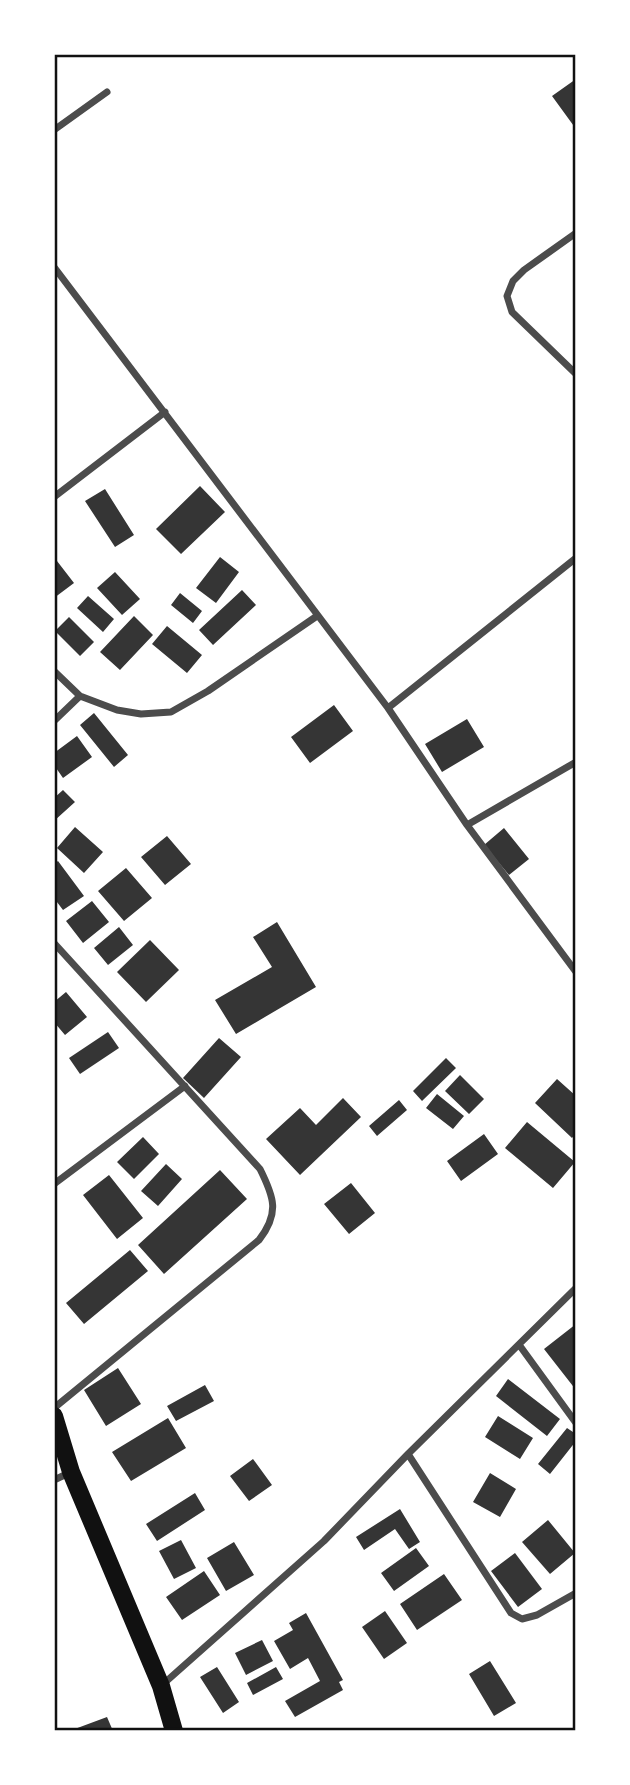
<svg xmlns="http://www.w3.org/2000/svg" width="630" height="1785" viewBox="0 0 630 1785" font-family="'IBM Plex Sans',sans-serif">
<rect width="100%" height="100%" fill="#fff"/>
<path fill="#353535" d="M576,79V129L552,96Z
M200,486L225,512L181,554L156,529Z
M105,489L134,535L115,547L85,501Z
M220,557L239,572L216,603L196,588Z
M57,561L74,583L54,598V564Z
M115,572L140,599L122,615L97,588Z
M242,590L256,605L213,645L199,630Z
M180,593L202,611L193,623L171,605Z
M88,596L114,619L103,632L77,608Z
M134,616L153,635L120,670L100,652Z
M69,617L94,642L80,656L55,631Z
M167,626L202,655L187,673L152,644Z
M334,705L353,731L310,763L291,737Z
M94,713L128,755L114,767L80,725Z
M467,719L484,747L442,772L425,744Z
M77,736L92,757L63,778L54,765V753Z
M63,790L75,802L54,821V798Z
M75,827L103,852L84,873L57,848Z
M504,828L529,859L509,875L484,845Z
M167,836L191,864L165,885L141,857Z
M58,861L84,896L63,910L54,898V864Z
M126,868L152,898L124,921L98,891Z
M92,901L109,922L83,943L66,921Z
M277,922L316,987L236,1034L215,1000L272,967L253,937Z
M119,927L133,945L108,965L94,948Z
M150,940L179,970L146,1002L117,972Z
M66,992L87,1017L65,1035L54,1022V1002Z
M108,1032L119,1048L80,1074L69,1058Z
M219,1038L241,1057L204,1098L183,1078Z
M446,1058L456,1068L422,1101L413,1091Z
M460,1075L484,1099L469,1114L445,1091Z
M557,1079L576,1096V1133L572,1138L535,1103Z
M437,1094L464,1116L453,1129L426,1108Z
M343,1098L361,1117L300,1175L266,1139L300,1108L316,1125Z
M399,1100L407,1110L377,1136L369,1126Z
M527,1122L575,1162L553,1188L505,1148Z
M484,1134L498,1154L461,1181L447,1161Z
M143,1137L159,1154L134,1179L117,1162Z
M166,1164L182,1179L158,1206L141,1191Z
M220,1170L247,1199L164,1274L138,1245Z
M109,1175L143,1218L117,1239L83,1195Z
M351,1183L375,1213L349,1234L324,1204Z
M130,1250L148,1271L84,1324L66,1303Z
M576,1324V1390L544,1349Z
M118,1368L141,1404L106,1426L84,1390Z
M508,1379L560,1419L547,1436L496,1396Z
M205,1385L214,1401L176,1421L167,1406Z
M498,1416L533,1438L520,1459L485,1437Z
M168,1418L186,1448L131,1481L112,1452Z
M567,1428L576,1434V1441L550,1474L538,1464Z
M253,1459L272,1485L249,1501L230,1476Z
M490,1473L516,1489L500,1517L473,1502Z
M195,1493L205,1510L157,1541L146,1524Z
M400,1509L420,1542L409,1549L395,1529L364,1550L356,1537Z
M548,1520L575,1553L550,1574L522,1542Z
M181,1540L196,1568L174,1579L159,1551Z
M234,1542L254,1575L226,1591L207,1558Z
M416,1548L429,1566L394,1591L381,1573Z
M515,1553L542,1589L518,1607L491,1571Z
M204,1571L220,1595L182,1620L166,1597Z
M444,1574L462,1600L417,1630L400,1604Z
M385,1611L407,1643L384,1659L362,1627Z
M306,1613L343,1680L339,1682L343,1690L295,1717L285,1701L320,1681L308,1658L290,1669L274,1641L293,1630L289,1623Z
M262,1640L273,1661L246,1675L235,1653Z
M490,1661L516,1703L494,1716L469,1674Z
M217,1667L239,1702L223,1713L200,1677Z
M276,1667L283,1679L253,1695L247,1683Z
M107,1717L113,1731H72V1730Z"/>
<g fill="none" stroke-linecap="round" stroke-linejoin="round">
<path stroke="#4c4c4c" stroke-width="7" d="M54,130L107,92
M576,233L524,270L513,281L507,296L512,312L576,374
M54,267L388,708L467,825L576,972
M54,497L165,412
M54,671L80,696L117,710L141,714L171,712L208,691L317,616
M388,708L576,558
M54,721L80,696
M467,825L576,762
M54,943L260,1169C274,1197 280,1213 259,1240L54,1408
M54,1184L185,1086
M520,1346L576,1423
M408,1454L511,1613L522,1619L537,1615L576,1593
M54,1480L69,1473
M161,1686L324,1541L408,1454L576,1288"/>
<path stroke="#111" stroke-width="18" d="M54,1416L71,1472L161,1686L174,1731"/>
</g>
<rect width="630" height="1785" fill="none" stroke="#ffffff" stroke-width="112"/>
<rect x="56" y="56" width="518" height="1673" fill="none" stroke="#111" stroke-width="2.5"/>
</svg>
